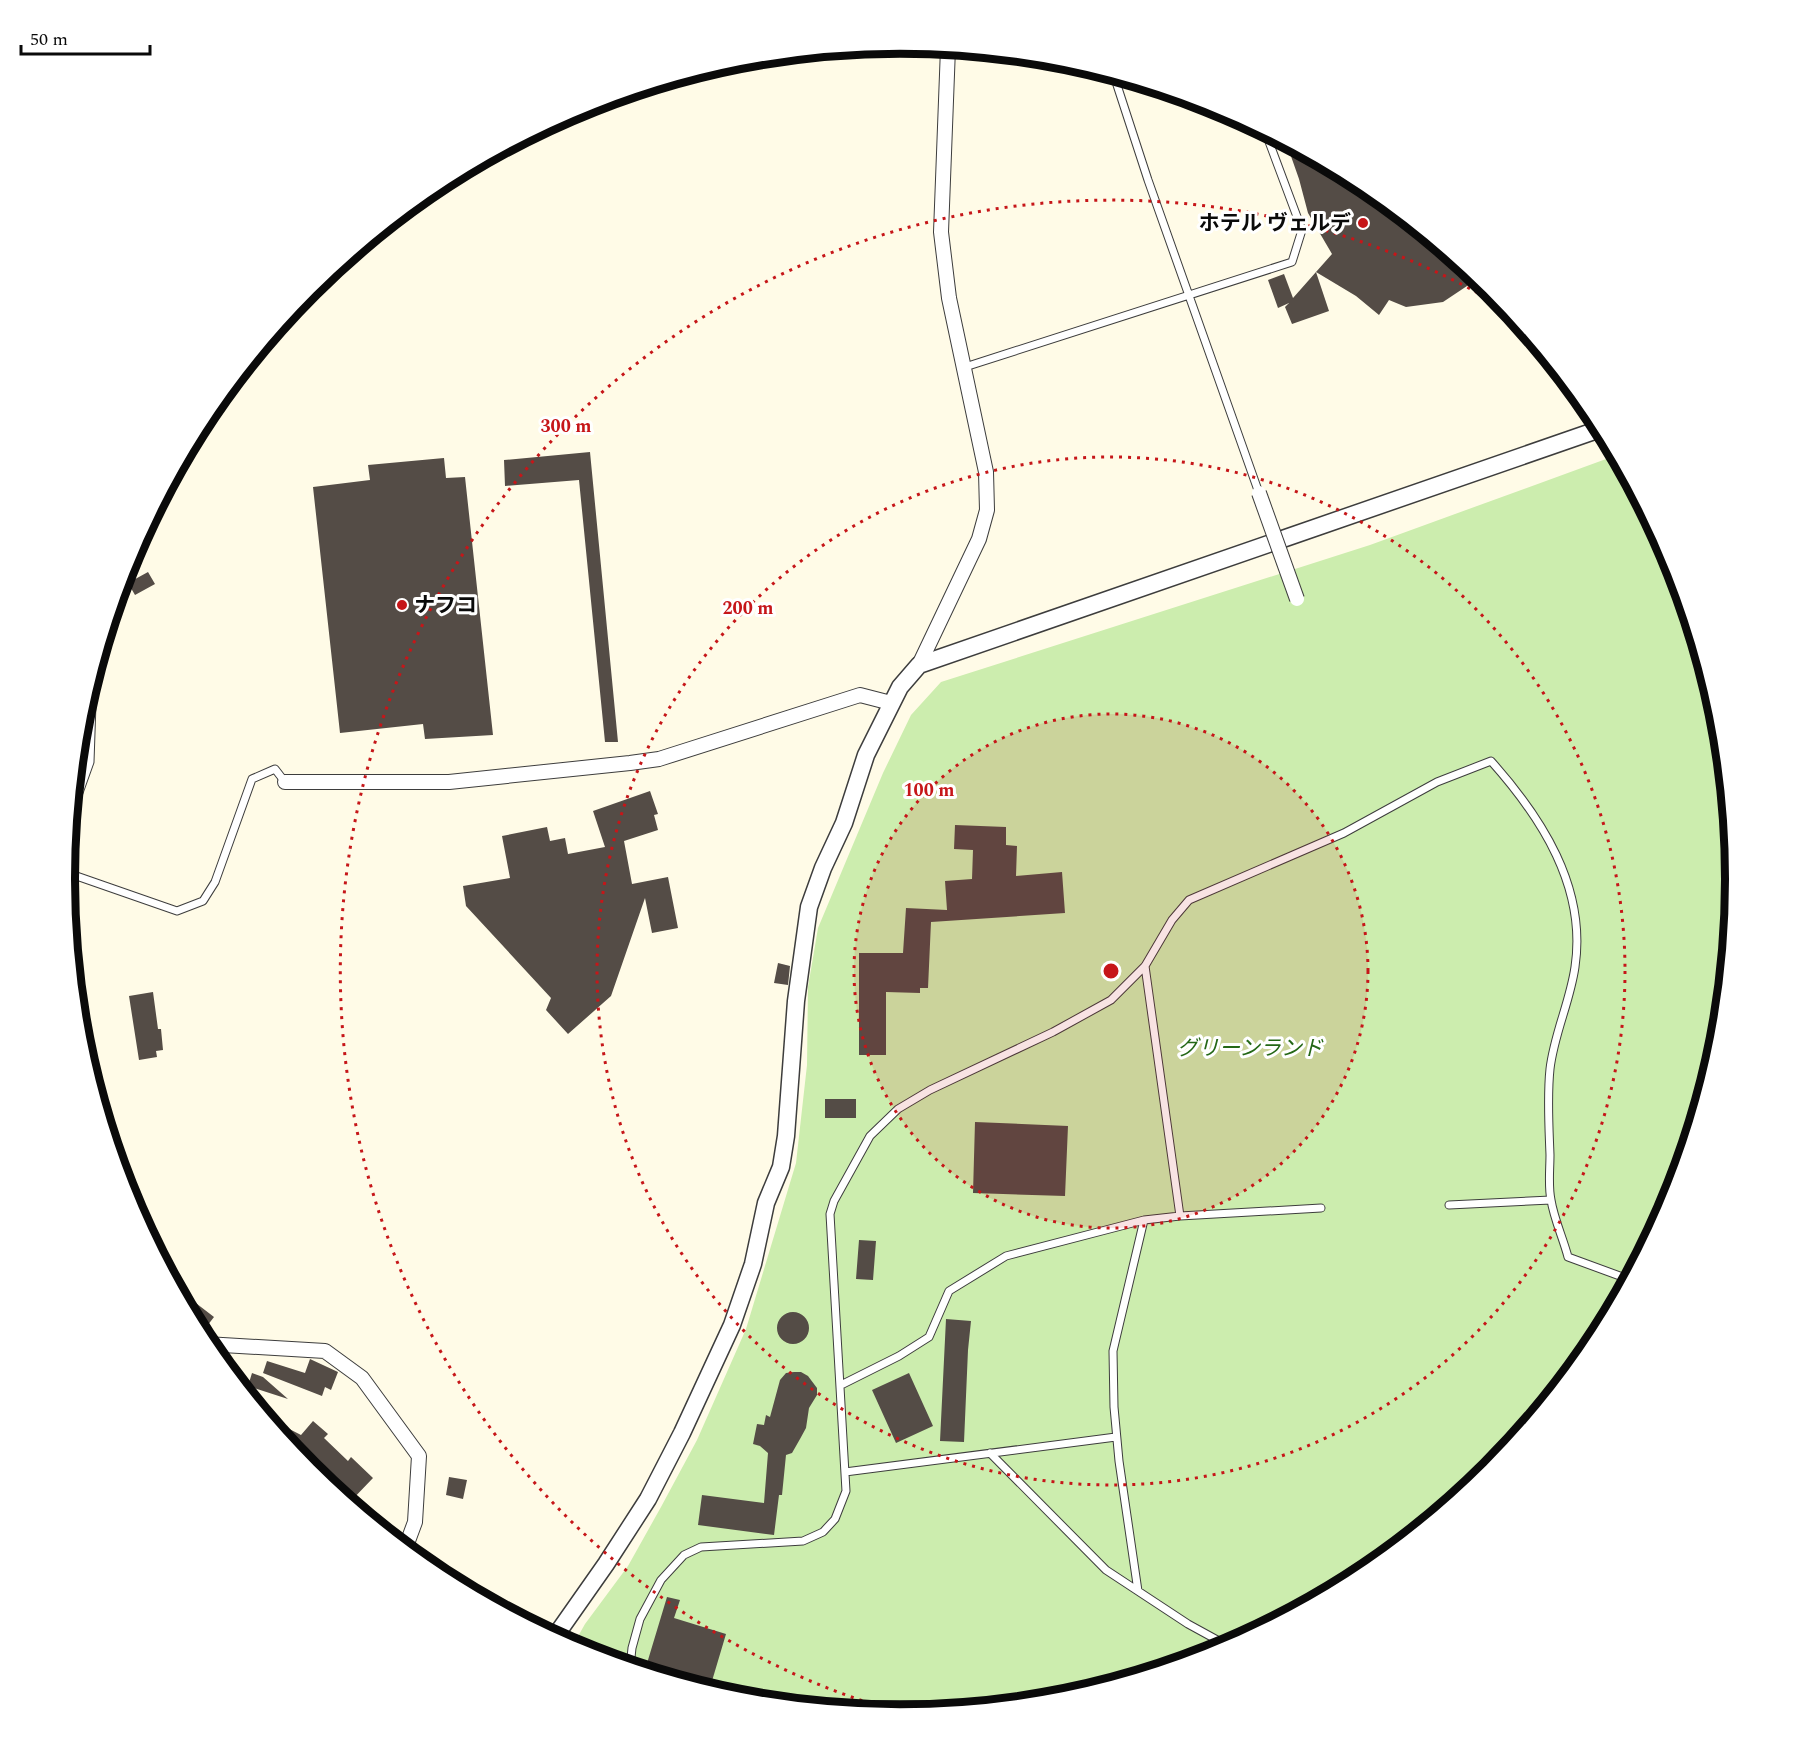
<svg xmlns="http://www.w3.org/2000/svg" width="1801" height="1759" viewBox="0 0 1801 1759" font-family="Spectral,'Noto Sans JP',serif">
<rect width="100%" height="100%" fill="#fffbe7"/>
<path fill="#ccedae" d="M1617,455L1673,560L1720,717L1736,880L1720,1043L1673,1200L1595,1344L1491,1471L1365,1575L1220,1652L1063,1699L900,1715L737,1699L580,1652L572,1647L585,1624L628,1566L661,1507L697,1440L746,1329L796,1163L807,1065L808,987L818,928L883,773L911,715L941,682L1370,545Z"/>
<path fill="#544c46" d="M1286,142L1365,185L1479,278L1443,302L1406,307L1389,300L1379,315L1356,296L1316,272L1332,254L1308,213L1299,179Z
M1316,272L1329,311L1292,324L1285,307L1289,303L1278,308L1268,280L1284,274L1293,298Z
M590,452L618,742H605L579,480L505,486L504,460Z
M444,458L446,478L465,477L493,735L425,739L423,724L340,733L313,487L370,480L368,465Z
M148,572L155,584L135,595L128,583Z
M650,791L658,814L654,815L658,830L624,841L632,884L668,877L678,928L652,933L645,898L611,996L568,1034L546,1010L551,998L466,906L463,886L510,878L502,836L547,827L550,841L565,838L568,854L605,847L593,811Z
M955,825L1006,827V845L1017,846L1016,876L1062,872L1065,913L931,922L928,988H920V993L886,992V1055H859V953H903L906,908L947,910L945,881L972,879L973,850L954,849Z
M778,963L790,966L788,985L774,983Z
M153,992L158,1029H161L163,1050L156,1051L157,1057L139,1060L129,996Z
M825,1099H856V1118H825Z
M975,1122L1068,1126L1065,1196L973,1193Z
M859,1240L876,1241L873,1280L856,1279Z
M175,1287L214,1317L204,1330L194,1322Z
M777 1328a16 16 0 1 1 32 0a16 16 0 1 1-32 0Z
M946,1319L971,1321L968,1350L964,1442L940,1441Z
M310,1359L338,1372L331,1390L325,1387L322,1396L263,1373L267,1361L305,1373Z
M794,1372H801L808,1376L817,1388V1395L809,1408L806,1428L800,1439L792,1453L786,1455L782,1495H779L774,1535L698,1525L702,1495L764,1503L768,1453L760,1446L753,1444L757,1424L764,1425L766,1415L770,1417L780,1380L786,1373Z
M252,1373L263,1377L288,1399L248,1386Z
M909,1373L933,1426L896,1443L872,1390Z
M266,1417L301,1435L313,1421L328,1434L324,1438L348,1461L351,1457L373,1478L349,1503L309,1470Z
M449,1477L467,1480L463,1499L446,1495Z
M667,1597L680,1600L674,1618L726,1634L709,1691L645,1670Z"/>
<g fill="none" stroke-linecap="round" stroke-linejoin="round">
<g stroke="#3d3d3d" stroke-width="9">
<path id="service" d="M1122,77L1117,85L1148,180L1259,493
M965,367L1292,262L1302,230L1265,131
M71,815L90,762L93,674
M65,872L177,911L203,901L215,882L252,779L275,769L285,782
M1145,966L1180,1216
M1449,1205L1551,1200
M841,1385L899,1356L929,1337L949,1291L1006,1256L1144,1220L1180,1216L1321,1208
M990,1453L1106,1570L1188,1624L1230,1647
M845,1472L1116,1437
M1138,1591L1119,1461L1114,1407L1113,1351L1144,1220
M630,1667L632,1648L640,1619L661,1580L684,1555L701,1547L803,1541L823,1532L835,1519L846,1491L830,1214L834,1201L870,1136L898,1109L930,1090L1053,1032L1111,1000L1145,966L1172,920L1189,900L1344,833L1437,782L1491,761C1541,817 1587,887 1575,967C1570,1002 1554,1034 1550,1069C1547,1097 1549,1127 1550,1155C1550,1169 1548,1186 1551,1200C1554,1219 1563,1238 1568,1257L1628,1279H1631"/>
</g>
<g stroke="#3d3d3d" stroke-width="16">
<path id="minor" d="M919,665L979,539L987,510L986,472L949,298L941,232L948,48
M285,782H449L630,763L659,759L860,695L891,703
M206,1344L325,1351L362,1378L419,1456L415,1522L405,1549"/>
</g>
<g stroke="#3d3d3d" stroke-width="19">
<path id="tertiary" d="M554,1638L606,1564L648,1499L682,1433L732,1325L753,1264L766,1203L781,1167L786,1136L796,1001L809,907L823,868L844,823L866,755L900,687L919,665L1603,428"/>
</g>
<use href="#service" stroke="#fff" stroke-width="7"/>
<use href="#minor" stroke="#fff" stroke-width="14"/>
<use href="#tertiary" stroke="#fff" stroke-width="16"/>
<g stroke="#3d3d3d" stroke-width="16" stroke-linecap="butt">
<path id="minor-bridge" d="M1259,493L1297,599"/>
</g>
<use href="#minor-bridge" stroke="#fff" stroke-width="14"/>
</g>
<circle cx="1111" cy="971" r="257" fill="#c61619" fill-opacity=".12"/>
<g fill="none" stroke="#c61619" stroke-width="3" stroke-dasharray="3 6">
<circle cx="1111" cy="971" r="257"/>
<circle cx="1111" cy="971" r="514"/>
<path d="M905 1714A771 771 0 1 1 1508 310"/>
</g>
<g fill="#c61619" stroke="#fff" stroke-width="2">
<circle cx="1363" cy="223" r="6"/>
<circle cx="402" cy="605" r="6"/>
</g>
<g text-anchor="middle" stroke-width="6" stroke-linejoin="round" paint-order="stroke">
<g font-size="21" font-weight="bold" fill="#0a0a0a" stroke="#fff" text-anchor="end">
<text x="1351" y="230">ホテル ヴェルデ</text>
<text x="414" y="612" text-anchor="start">ナフコ</text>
</g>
<g font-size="21" font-style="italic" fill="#246716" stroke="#fff">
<text x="1250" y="1055">グリーンランド</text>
</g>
</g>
<path d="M0 0H1801V1759H0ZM75 879a825 825 0 1 1 1650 0a825 825 0 1 1-1650 0Z" fill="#fff" fill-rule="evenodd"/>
<path fill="none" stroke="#0a0a0a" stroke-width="8" d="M75 879a825 825 0 1 1 1650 0a825 825 0 1 1-1650 0Z"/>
<circle cx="1111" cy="971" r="9" fill="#c61619" stroke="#fff" stroke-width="3"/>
<g font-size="18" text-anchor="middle" font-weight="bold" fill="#c61619" stroke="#fff" stroke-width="6" stroke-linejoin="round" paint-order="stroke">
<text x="566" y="432">300 m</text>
<text x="748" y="614">200 m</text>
<text x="929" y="796">100 m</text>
</g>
<path d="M21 45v9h129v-9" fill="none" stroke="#0a0a0a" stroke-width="3"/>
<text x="30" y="45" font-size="18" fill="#0a0a0a" stroke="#ffffff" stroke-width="4.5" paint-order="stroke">50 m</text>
</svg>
